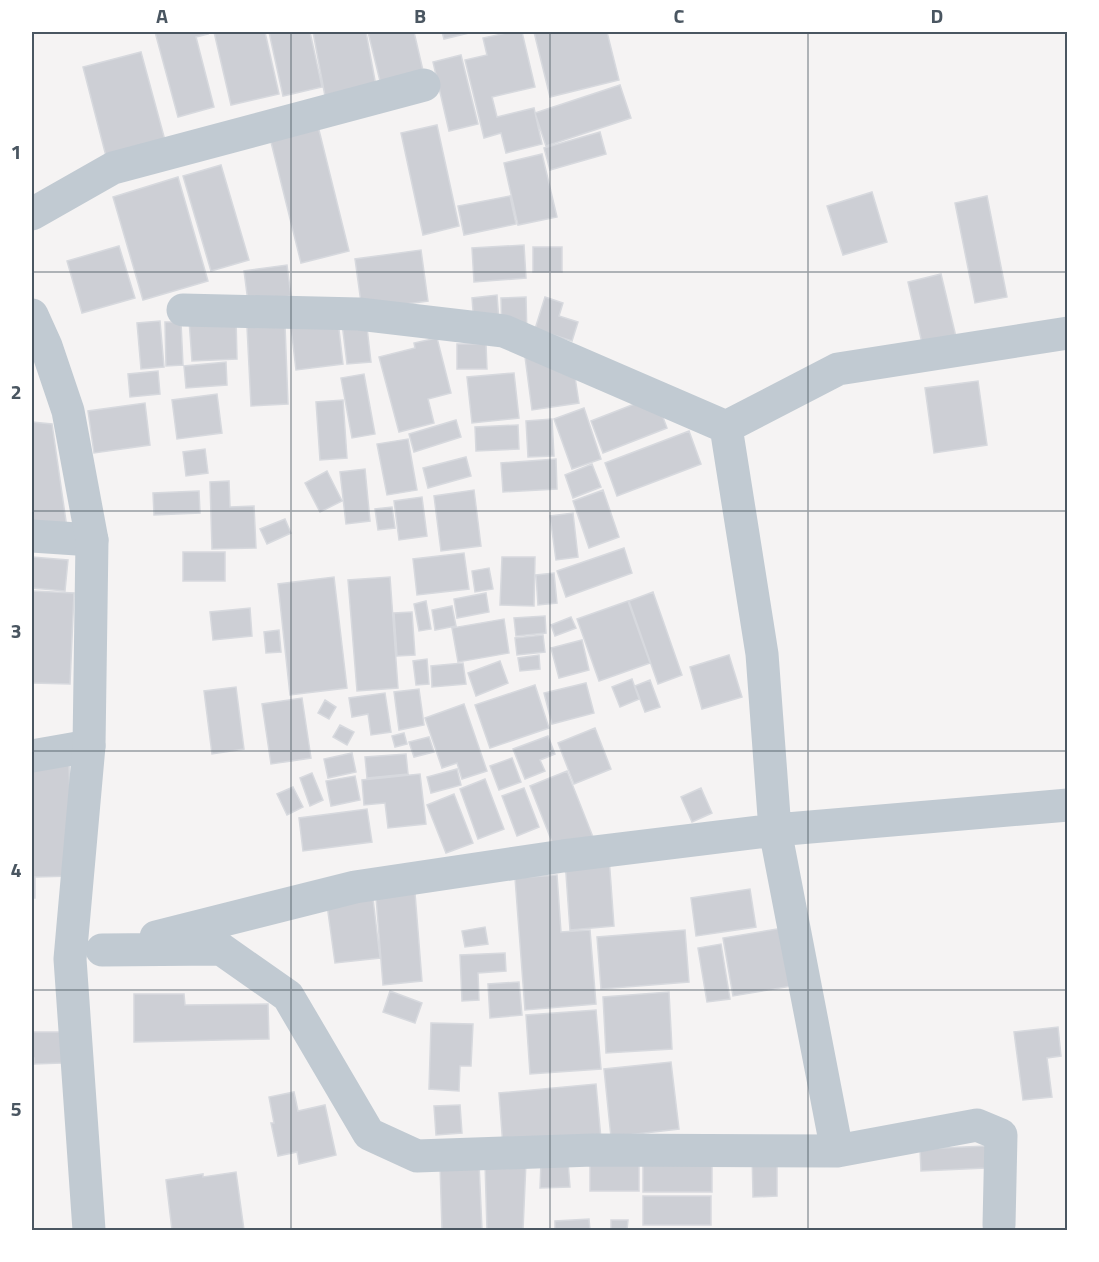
<svg xmlns="http://www.w3.org/2000/svg" width="1099" height="1262" viewBox="0 0 1099 1262" font-family="'Titillium Web',sans-serif">
<rect width="100%" height="100%" fill="#f5f3f3"/>
<path fill="#cdcfd5" stroke="#d7d9de" stroke-width="1.5" d="M155,32H207L208,34L196,37L214,107L178,117Z
M214,32H265L279,94L231,105Z
M269,32H310L322,87L283,96Z
M313,32H366L376,86L325,96Z
M368,32H414L425,79L382,89Z
M442,32H473L444,39Z
M511,32H522L535,87L492,97L497,117L534,108L542,144L506,153L501,133L484,138L465,60L487,55L483,38Z
M534,32H607L619,80L550,97Z
M141,52L166,144L107,160L83,67Z
M461,55L478,124L449,131L433,62Z
M620,85L631,118L546,146L535,113Z
M317,122L349,251L301,263L269,134Z
M437,125L459,226L423,235L401,133Z
M600,132L606,154L550,170L544,148Z
M542,154L557,217L518,225L504,163Z
M221,165L249,260L211,271L183,176Z
M178,177L208,281L143,300L113,197Z
M872,192L887,242L843,255L827,206Z
M510,196L516,224L464,235L458,206Z
M987,196L1007,297L975,303L955,203Z
M524,245L526,278L474,282L472,248Z
M119,246L135,298L82,313L67,261Z
M533,247H562V272H533Z
M421,250L428,301L362,310L355,259Z
M287,265L291,296L248,302L244,271Z
M941,274L962,362L928,369L908,282Z
M497,295L500,334L475,336L472,298Z
M526,297L527,337H502L501,298Z
M545,297L563,303L559,316L578,322L572,341L535,329Z
M236,317L237,359L192,361L189,320Z
M366,319L371,362L347,364L342,323Z
M160,321L164,367L141,369L137,323Z
M338,321L343,364L296,370L291,327Z
M165,322H181L183,365L166,366Z
M285,325L288,404L251,406L247,327Z
M437,338L451,393L428,399L434,423L399,432L379,357L415,348L414,343Z
M457,344H486L487,369H457Z
M571,351L579,403L532,410L525,357Z
M226,362L227,385L186,388L184,366Z
M158,371L160,394L130,397L128,374Z
M514,373L519,418L472,423L467,377Z
M364,374L375,434L352,438L341,378Z
M978,381L987,445L934,453L925,388Z
M217,394L222,433L177,439L172,400Z
M655,396L667,428L603,453L591,421Z
M343,400L347,458L320,460L316,402Z
M145,403L150,445L94,453L88,411Z
M584,408L601,459L572,469L554,419Z
M552,419L554,456L528,457L526,421Z
M456,420L461,437L414,452L409,434Z
M32,422L52,424L68,535L32,530Z
M518,425L519,449L476,451L475,427Z
M689,431L701,464L617,496L605,463Z
M408,439L417,490L387,495L377,444Z
M205,449L208,473L186,476L183,452Z
M466,457L471,476L428,488L423,468Z
M556,459L557,489L503,492L501,463Z
M592,464L601,487L573,498L565,475Z
M365,469L370,521L346,524L340,472Z
M327,471L342,501L320,512L305,483Z
M229,481L230,507L254,506L256,548L212,549L210,482Z
M474,490L481,546L441,551L434,496Z
M603,490L619,537L589,548L573,501Z
M199,491L200,513L154,515L153,493Z
M422,497L427,536L399,540L394,501Z
M392,507L395,528L378,530L375,509Z
M573,513L578,557L556,560L550,516Z
M285,519L291,533L267,544L260,529Z
M624,548L632,573L566,597L557,571Z
M183,552H225V581H183Z
M464,553L469,589L417,595L413,559Z
M32,557L68,560L65,591L32,588Z
M502,557H535L534,606L500,605Z
M489,568L493,589L475,592L472,571Z
M554,573L557,603L538,605L536,575Z
M334,577L347,688L290,695L278,584Z
M390,577L398,688L357,691L348,580Z
M32,591L74,593L70,684L32,683Z
M653,592L682,675L658,684L629,601Z
M486,593L489,612L457,618L454,599Z
M426,601L431,629L419,631L414,604Z
M628,601L650,663L599,681L577,619Z
M452,606L456,626L435,630L432,610Z
M250,608L252,636L213,640L210,612Z
M412,612L415,655L397,656L394,613Z
M545,616L546,633L516,636L514,618Z
M571,617L576,628L555,636L551,625Z
M504,619L509,653L458,662L452,628Z
M279,630L281,652L266,653L264,632Z
M543,635L545,652L517,655L515,638Z
M582,640L589,670L559,678L551,648Z
M539,655L540,669L520,671L518,658Z
M729,655L742,697L702,709L690,667Z
M427,659L429,684L416,685L413,661Z
M500,661L508,683L476,696L468,673Z
M463,663L466,684L432,687L431,666Z
M632,679L639,699L620,707L612,687Z
M650,680L660,707L645,712L635,686Z
M586,683L594,713L552,724L544,693Z
M535,685L549,728L490,748L475,705Z
M236,687L244,749L212,754L204,691Z
M419,689L424,725L399,730L394,692Z
M385,693L391,732L371,735L368,714L352,717L349,698Z
M302,698L311,758L271,764L262,704Z
M325,700L336,707L329,719L318,713Z
M464,704L487,771L462,779L457,763L442,768L425,718Z
M340,725L354,732L347,745L333,737Z
M595,728L611,769L574,784L558,743Z
M404,733L407,744L395,747L392,736Z
M548,736L555,754L540,760L545,771L525,779L513,749Z
M429,737L434,752L414,757L409,742Z
M352,753L356,772L328,778L324,759Z
M406,754L408,774L367,778L365,757Z
M512,758L521,782L499,790L490,766Z
M69,761L72,876L35,877V898H32V762Z
M457,769L461,785L431,793L427,777Z
M567,771L593,837L556,852L530,786Z
M312,773L323,800L310,806L300,778Z
M420,774L426,824L388,828L385,803L364,805L362,780Z
M355,776L360,800L331,806L326,781Z
M485,779L504,829L478,839L460,789Z
M293,787L303,807L287,815L277,794Z
M524,788L539,827L517,836L502,796Z
M701,788L712,813L692,822L681,797Z
M454,794L473,843L446,853L427,805Z
M367,809L372,842L303,851L299,818Z
M609,857L614,926L570,930L565,860Z
M557,875L561,932L590,930L596,1004L525,1010L515,878Z
M750,889L756,927L696,936L691,898Z
M415,893L422,981L383,985L376,897Z
M373,899L380,958L335,963L327,905Z
M801,925L810,983L733,996L723,938Z
M485,927L488,944L465,947L462,931Z
M685,930L689,982L601,989L597,937Z
M721,944L730,999L707,1002L698,948Z
M505,953L506,971L478,973L479,1000L462,1001L460,955Z
M519,982L522,1015L490,1018L488,984Z
M390,991L422,1003L415,1023L383,1012Z
M669,992L672,1049L606,1053L603,997Z
M134,994H184L185,1005L268,1004L269,1039L134,1042Z
M596,1010L601,1069L530,1074L526,1015Z
M431,1023L473,1024L471,1066H460L459,1091L429,1089Z
M1058,1027L1061,1056L1047,1058L1052,1097L1023,1100L1014,1032Z
M32,1032H62V1063L34,1064V1058H32Z
M671,1062L679,1129L611,1137L604,1069Z
M596,1084L601,1139L503,1147L499,1093Z
M294,1092L298,1111L325,1105L336,1155L299,1164L297,1152L278,1156L271,1123H274L269,1097Z
M460,1105L462,1133L436,1135L434,1106Z
M986,1146V1168L921,1171L920,1149Z
M752,1151H777V1196L753,1197Z
M590,1158H639V1191H590Z
M643,1159H712V1192H643Z
M568,1161L570,1187L540,1188L541,1162Z
M526,1162L523,1230H487L485,1163Z
M479,1163L482,1230H442L440,1165Z
M236,1172L244,1230H172L166,1180L203,1174V1177Z
M643,1196H711V1225H643Z
M589,1219L590,1230H555V1221Z
M611,1220H628L627,1230H611Z"/>
<g fill="none" stroke-linecap="round" stroke-linejoin="round">
<path stroke="#c1cad2" stroke-width="33" d="M32,214L113,168L424,85
M183,310L359,314L504,331L726,427
M32,536L92,540
M32,756L89,746
M156,937L355,887L563,856L775,830L1068,805
M102,950L221,949L288,996L369,1134L417,1156L593,1150L837,1151L977,1125L1001,1135L999,1225
M837,1151L775,830L762,654L726,427L838,369L1068,333"/>
<path stroke="#c1cad2" stroke-width="33" d="M32,315L46,346L68,411L92,540L89,746L70,959L89,1230"/>
</g>
<path fill="none" stroke="#4a5661" stroke-width="1.5" stroke-opacity="0.55" d="M291,32V1230M550,32V1230M808,32V1230M32,272H1068M32,511H1068M32,751H1068M32,990H1068"/>
<rect width="1099" height="1262" fill="none" stroke="#ffffff" stroke-width="66"/>
<rect x="33" y="33" width="1033" height="1196" fill="none" stroke="#4a5661" stroke-width="2"/>
<g font-size="20" text-anchor="middle" font-weight="bold" fill="#4a5661">
<text x="162" y="23">A</text>
<text x="420" y="23">B</text>
<text x="679" y="23">C</text>
<text x="937" y="23">D</text>
<text x="16" y="159">1</text>
<text x="16" y="399">2</text>
<text x="16" y="638">3</text>
<text x="16" y="877">4</text>
<text x="16" y="1116">5</text>
</g>
</svg>
